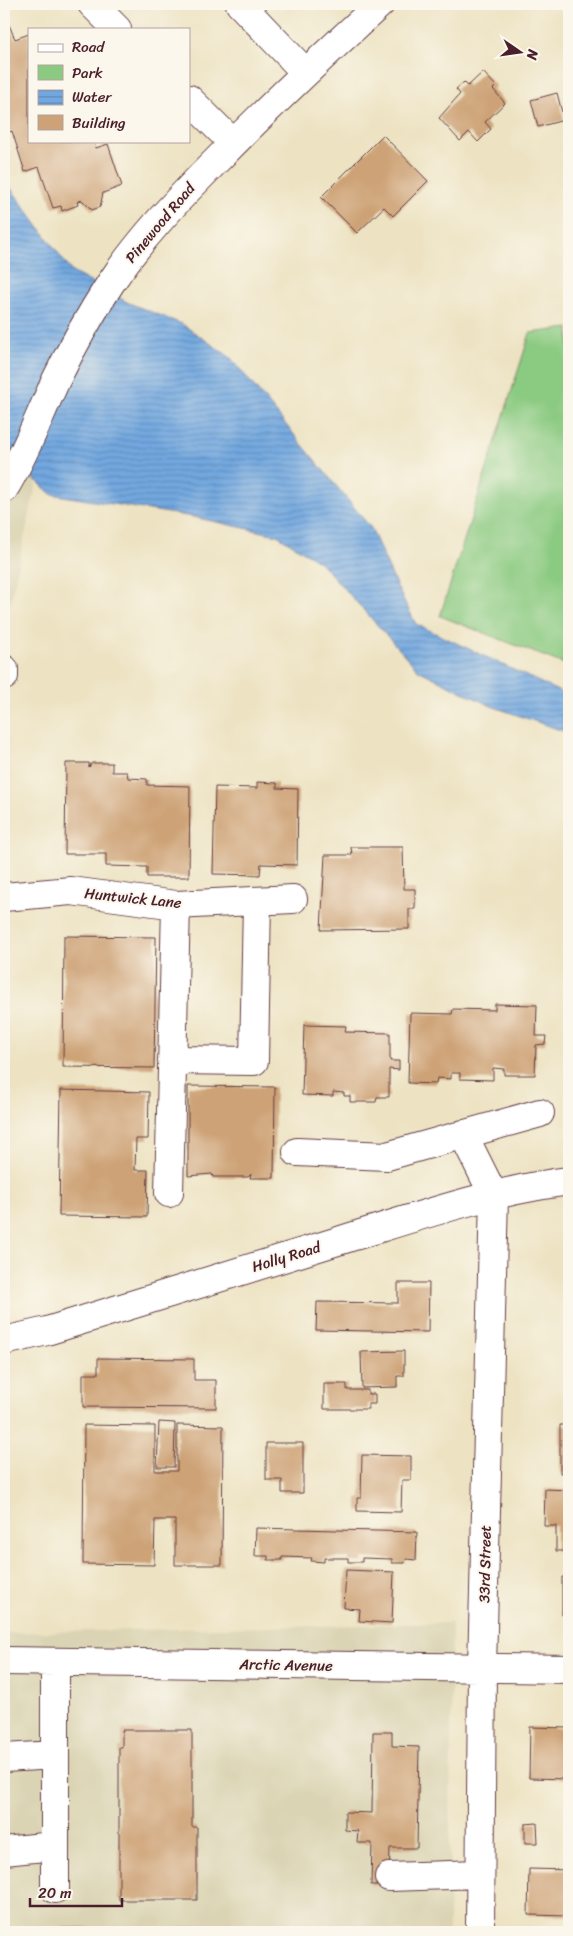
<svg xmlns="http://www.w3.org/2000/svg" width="573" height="1936" viewBox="0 0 573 1936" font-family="Sriracha,sans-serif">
<defs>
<pattern id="water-rules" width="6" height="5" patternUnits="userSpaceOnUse" patternTransform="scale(1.25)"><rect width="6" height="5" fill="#72a8e0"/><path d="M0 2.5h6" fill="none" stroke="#6088b6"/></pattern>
</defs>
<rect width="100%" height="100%" fill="#fbf7ec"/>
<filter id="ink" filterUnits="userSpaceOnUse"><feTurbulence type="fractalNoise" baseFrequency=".02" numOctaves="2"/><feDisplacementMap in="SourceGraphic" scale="10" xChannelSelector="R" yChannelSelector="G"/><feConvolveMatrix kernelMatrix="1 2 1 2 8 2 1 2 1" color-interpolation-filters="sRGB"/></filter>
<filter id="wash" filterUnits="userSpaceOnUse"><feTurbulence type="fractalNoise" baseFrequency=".0096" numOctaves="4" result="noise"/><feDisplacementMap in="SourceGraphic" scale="20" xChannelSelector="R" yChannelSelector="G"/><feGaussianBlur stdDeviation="1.12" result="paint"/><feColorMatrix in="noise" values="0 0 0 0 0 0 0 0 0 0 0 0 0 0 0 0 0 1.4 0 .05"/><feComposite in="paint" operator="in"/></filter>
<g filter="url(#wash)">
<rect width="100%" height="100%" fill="#ede3c3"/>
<path fill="#dbd4b4" d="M4,461L37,481L4,630Z
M452,1623L449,1932H4V1633Z"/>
<path fill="#8bca81" stroke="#6a7456" d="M569,328V666L440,616L530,333Z"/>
<path fill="url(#water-rules)" stroke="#5e6486" d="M4,179L72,272L129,303L182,324L230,357L371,528L397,587L416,624L569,696V733L491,706L418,670L320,562L277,535L193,517L51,494L37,481L4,461Z"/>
<g id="blocks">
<path fill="#cda276" d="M4,13L15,39L29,34V141H93L96,148L108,144L122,186L103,193L100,207L92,210L82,200L77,202L78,205L62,211L61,206L53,208L39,167L25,172L12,131L4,134Z
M483,72L496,86L493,89L505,103L485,122L491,129L478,142L469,132L460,141L439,118L460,94L456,89L464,82L468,86Z
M557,93L564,120L538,127L531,100Z
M383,135L428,181L393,216L384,207L357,233L321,197Z
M66,763H89V767L92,763H112V772H127L128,778L147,779V785L190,786L189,877H147V867L106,866V854H65Z
M257,782L277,783V788L298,789L297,865L261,864L260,875L213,874L215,787L257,788Z
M351,847H403L404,889H415V909H409V929L321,930L325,855H352Z
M64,936L156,937L154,1068L63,1067Z
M495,1004L537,1005L536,1036H546L545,1044L536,1045L535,1075H504V1069L493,1068V1080L460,1079V1073H451V1079L437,1078L436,1084L408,1083L410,1013L452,1014L453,1009L495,1010Z
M304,1025L346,1026L345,1032L390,1033V1061H399V1070L389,1069V1097H377L376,1102H350V1096H344V1093L333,1092V1096L302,1095Z
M188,1086L275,1087L274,1178H250L251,1174L248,1177H213L212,1174L188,1176Z
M61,1090L149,1092L148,1139H136L135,1170H148L147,1217L59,1216Z
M398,1283H429L428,1332L316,1330L317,1302L398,1303Z
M404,1351V1376H397V1387L362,1388L361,1352Z
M98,1358L194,1359V1380H216V1408L83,1407V1374H98Z
M324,1384H347V1390H368V1394H375V1404H368V1409H324Z
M159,1422L175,1423L174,1467H157Z
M84,1425L155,1426V1471H177V1425L223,1426L222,1565H175V1520H155L154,1565L83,1564Z
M560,1425H569V1473H560Z
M266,1443H303V1493H282V1480H266Z
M362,1455L411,1456V1480H402L401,1512L357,1511V1498H361Z
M545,1489L569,1490V1551H556V1526H544Z
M256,1528L417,1532L416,1560L406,1559L405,1563H392V1559L362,1558V1562H348V1558H324V1562L311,1561L312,1558L282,1557V1560H268V1556H255Z
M346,1570L394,1572L392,1623L359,1621L360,1609L344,1608Z
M562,1577H569V1615H562Z
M530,1727L569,1728V1779L529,1778Z
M122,1730H192V1827H197V1900H119V1747H122Z
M373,1732H392V1746L419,1747L417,1848H390L389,1885H371L372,1843H357L358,1831L345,1830V1812L372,1813Z
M537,1823L538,1843H525V1824Z
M529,1869L569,1870V1916L528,1915Z
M53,1928L247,1930V1932H53Z"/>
</g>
</g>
<g filter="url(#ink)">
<use href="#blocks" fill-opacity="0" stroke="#623c42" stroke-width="1"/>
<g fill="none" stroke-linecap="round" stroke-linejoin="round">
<g stroke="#623c42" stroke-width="30">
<path id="minor" d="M92,4L117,29
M240,4L305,72
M189,99L233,143
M4,489C25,455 39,416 56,380C72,347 90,315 110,284C140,239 178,199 216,161C269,107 324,55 380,4
M4,669V676
M4,897L71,891L176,905L293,899
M172,1060L254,1061L257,901
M463,1134L494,1196L482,1668L480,1932
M297,1152L387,1156L540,1113
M169,1193L176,905
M4,1341L47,1331C144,1301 241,1271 338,1241C414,1218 490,1191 569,1181
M4,1661L569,1669
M4,1758L55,1755
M4,1851L54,1846
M389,1877L480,1874
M55,1889V1662"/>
</g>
<use href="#minor" stroke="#fff" stroke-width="28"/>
</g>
</g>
<g text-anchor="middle" stroke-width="4" stroke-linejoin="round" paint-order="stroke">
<g font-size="15" fill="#4a1f2b" stroke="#fbf7ec">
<text transform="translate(160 223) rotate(-50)" y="5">Pinewood Road</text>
<text transform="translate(133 898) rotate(6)" y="5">Huntwick Lane</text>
<text transform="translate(286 1257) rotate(-17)" y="5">Holly Road</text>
<text transform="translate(485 1564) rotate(-89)" y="5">33rd Street</text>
<text transform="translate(286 1665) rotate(1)" y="5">Arctic Avenue</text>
</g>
</g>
<rect width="573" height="1936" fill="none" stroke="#fbf7ec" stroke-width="20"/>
<rect x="28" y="28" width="162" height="115" fill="#fbf7ec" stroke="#b4a19f"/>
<rect x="38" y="44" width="25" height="8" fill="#ffffff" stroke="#b4a19f"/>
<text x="72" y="52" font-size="15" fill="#4a1f2b">Road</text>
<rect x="38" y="65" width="25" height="15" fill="#8bca81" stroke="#b4a19f"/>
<text x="72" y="78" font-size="15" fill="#4a1f2b">Park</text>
<rect x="38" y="90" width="25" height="15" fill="url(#water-rules)" stroke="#b4a19f"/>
<text x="72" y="102" font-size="15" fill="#4a1f2b">Water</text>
<rect x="38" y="115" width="25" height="15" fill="#cda276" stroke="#b4a19f"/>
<text x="72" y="128" font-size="15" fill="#4a1f2b">Building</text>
<g transform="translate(520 52) rotate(103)" stroke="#fbf7ec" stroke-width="4" paint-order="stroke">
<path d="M0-4L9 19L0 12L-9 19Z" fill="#4a1f2b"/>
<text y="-8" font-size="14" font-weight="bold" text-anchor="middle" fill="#4a1f2b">N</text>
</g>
<path d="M30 1898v8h92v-8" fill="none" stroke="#4a1f2b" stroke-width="2.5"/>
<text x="38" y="1898" font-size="15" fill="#4a1f2b" stroke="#fbf7ec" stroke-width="4" paint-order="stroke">20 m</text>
</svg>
